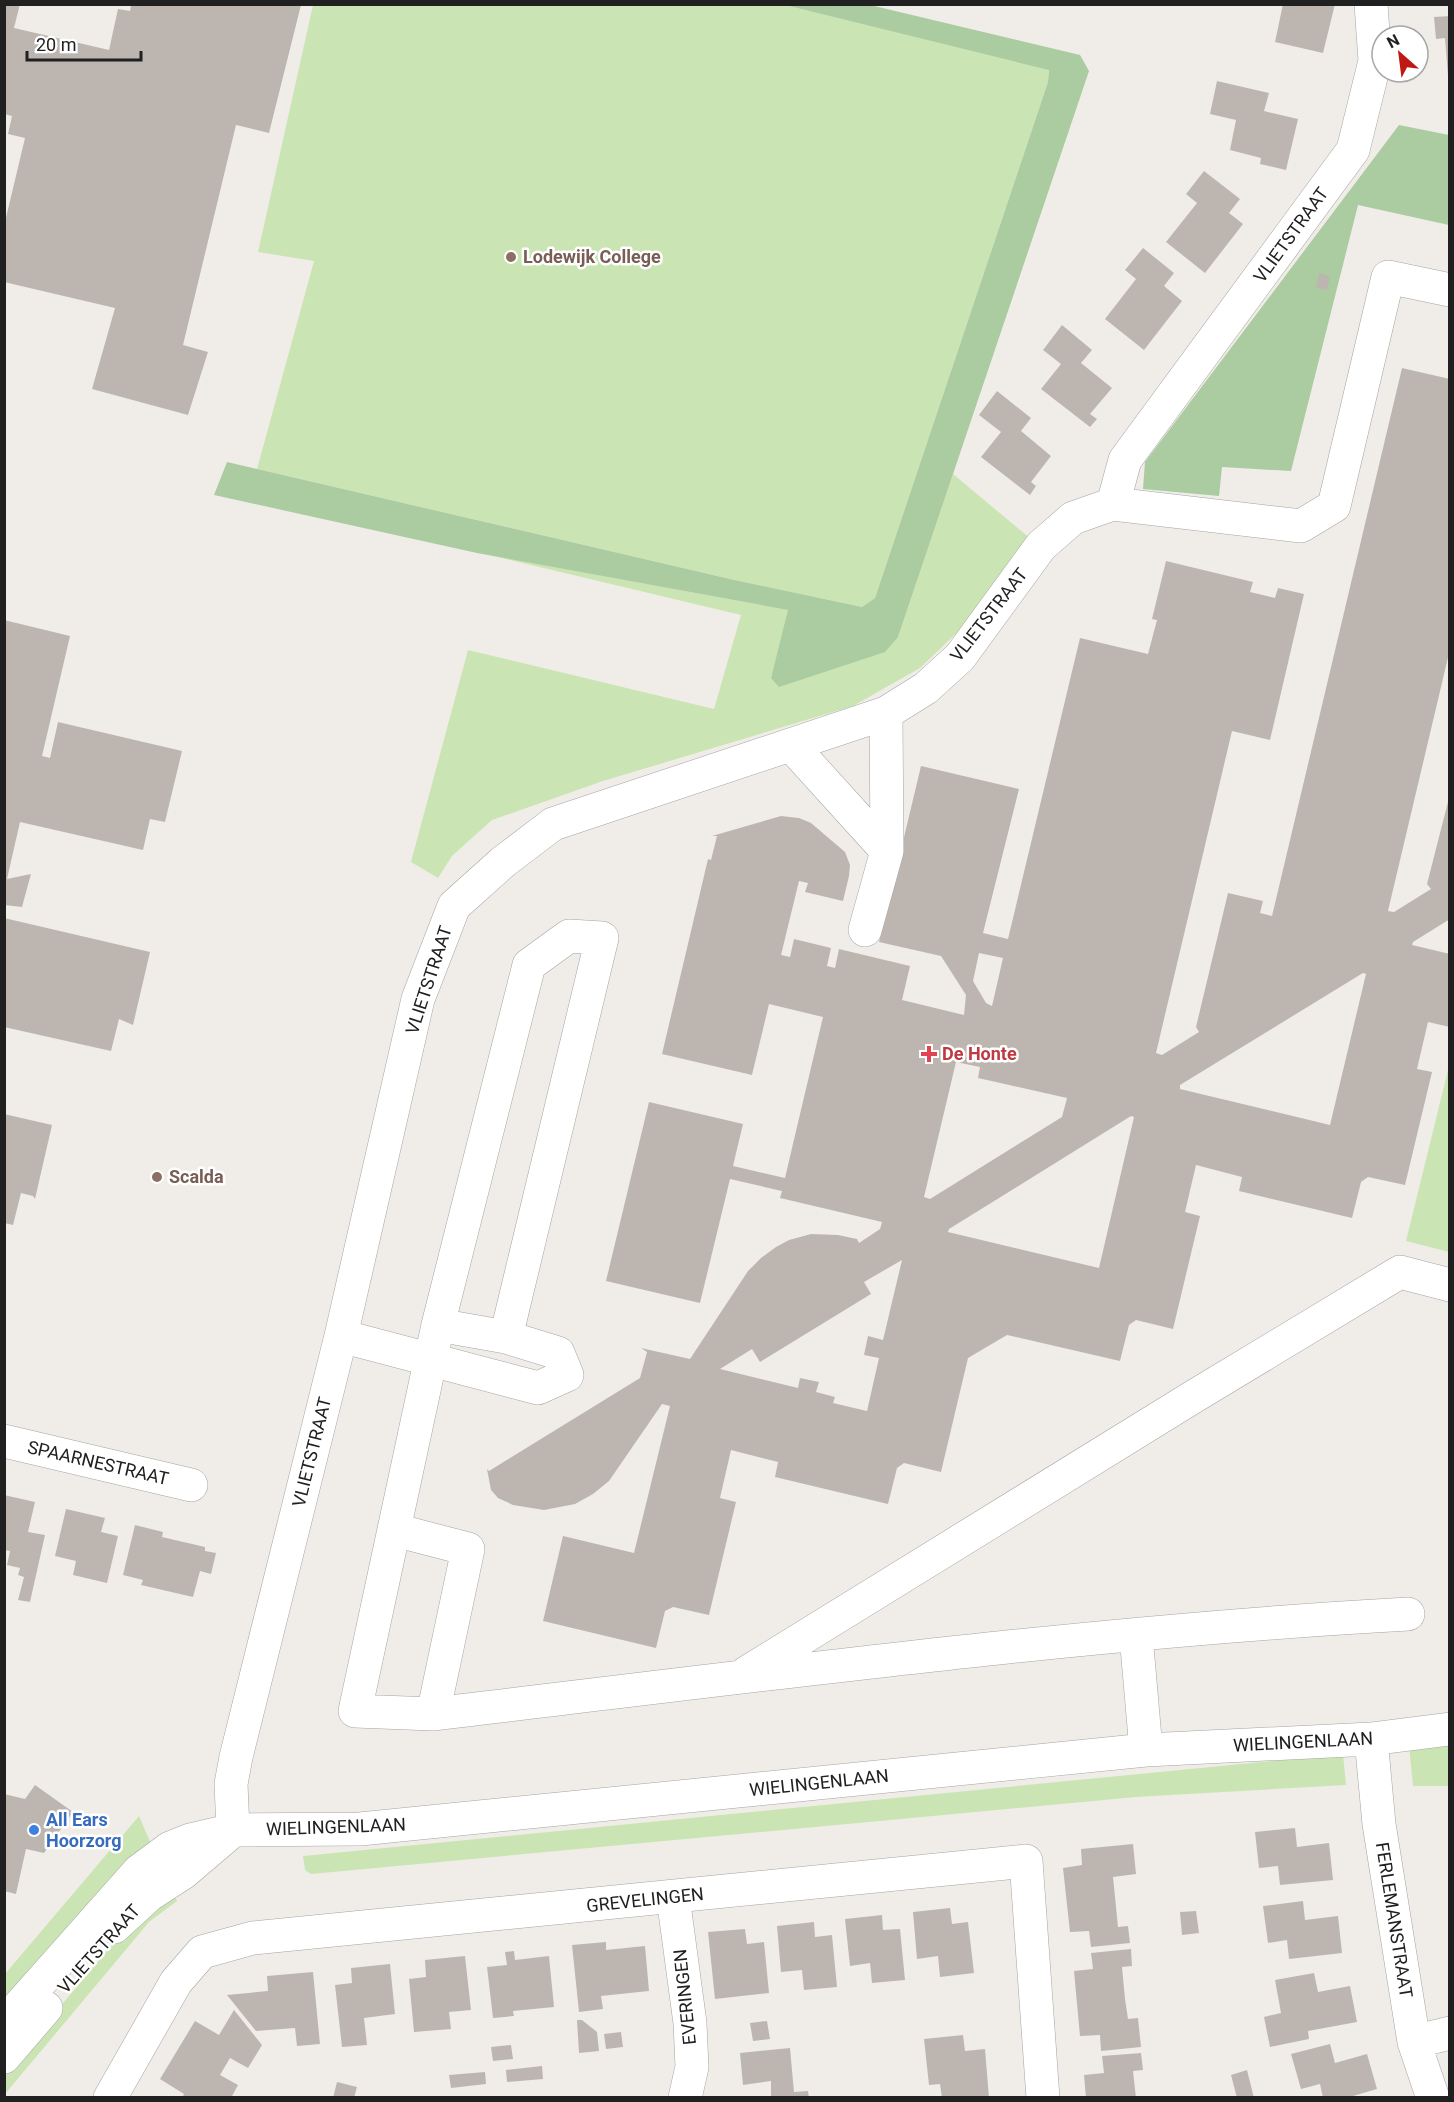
<svg xmlns="http://www.w3.org/2000/svg" width="1454" height="2102" viewBox="0 0 1454 2102" font-family="Roboto,sans-serif">
<rect width="100%" height="100%" fill="#f0ede8"/>
<path fill="#cae5b3" d="M313,5H785L1049,69L1048,82L875,598L862,607L730,579L257,469L314,261L258,252Z
M953,474L1031,539L969,621L920,668L853,706L603,781L492,820L452,856L438,878L411,862L468,650L714,709L741,615L489,555L789,610L771,678L898,637Z
M1448,1070L1450,1071L1449,1252L1406,1241Z
M1449,1737V1786H1413L1409,1746Z
M1343,1754L1346,1785L1136,1797L311,1874L305,1870L303,1856Z
M139,1816L151,1844L5,2007V1974Z
M173,1893L177,1901L149,1922L5,2094V2072L128,1926Z"/>
<path fill="#abcba0" d="M785,5H870L1080,55L1089,71L898,637L885,652L779,687L771,678L788,610L477,553L214,495L227,462L730,579L862,607L875,598L1048,82L1049,70Z
M1399,125L1449,135V225L1358,205L1291,471L1222,467L1219,496L1143,489L1145,462Z"/>
<path fill="#bdb6b0" fill-rule="evenodd" d="M4,4H20L14,28L109,50L118,9L130,11L131,5H301L269,133L236,125L183,345L208,352L188,415L92,389L115,308L4,282V226L25,138L8,134L12,116L4,114Z
M1283,4H1335L1323,53L1275,42Z
M1450,16V76H1448L1445,38L1436,39L1434,17Z
M1217,81L1269,93L1264,111L1298,119L1286,170L1260,164L1261,158L1230,150L1236,120L1210,114Z
M1204,171L1240,199L1229,213L1243,224L1205,273L1166,242L1197,203L1186,194Z
M1143,248L1174,273L1164,286L1182,301L1144,350L1105,319L1136,279L1125,270Z
M1319,273L1330,276L1327,290L1316,288Z
M1062,325L1092,350L1081,363L1112,388L1090,414L1097,419L1090,427L1041,389L1061,364L1043,350Z
M1402,368L1450,379V649L1388,911L1394,912L1431,889L1427,884L1450,794V919L1413,942L1412,945L1450,954V1027L1428,1022L1417,1069L1432,1072L1405,1185L1368,1177L1361,1182L1352,1218L1239,1191L1242,1177L1196,1165L1185,1212L1200,1216L1173,1329L1136,1320L1129,1325L1120,1361L1007,1335L968,1358L941,1472L904,1463L897,1468L888,1504L775,1477L778,1462L731,1450L720,1498L736,1502L709,1615L673,1607L665,1611L656,1648L543,1621L563,1536L634,1553L670,1406L662,1404L609,1481L593,1494L575,1504L544,1510L513,1505L498,1498L491,1490L487,1469L489,1471L640,1378L647,1352L641,1348L690,1359L748,1271L761,1258L776,1247L789,1240L811,1234L838,1235L857,1239L859,1243L880,1229L882,1222L780,1198L782,1191L730,1179L700,1303L606,1281L649,1102L743,1124L733,1166L785,1178L796,1131L823,1017L769,1004L752,1075L662,1054L708,859L711,860L717,836H712L781,816L799,818L811,823L845,852L850,865L849,876L843,901L805,892L808,883L799,881L781,955L790,957L794,939L831,948L827,966L835,968L839,949L910,966L902,1000L964,1015L966,995L941,956L879,942L921,766L1019,789L983,933L1008,939L1080,638L1148,654L1157,620L1152,619L1166,561L1253,582L1250,592L1275,598L1278,588L1304,594L1270,740L1232,731L1156,1053L1162,1055L1199,1032L1196,1027L1228,893L1263,901L1260,913L1272,916ZM979,953L1003,958L992,1006L986,1003L973,981ZM1363,973L1366,974L1330,1125L1180,1089V1085ZM956,1062L980,1067L978,1078L1067,1098L1062,1117L930,1199L924,1197ZM1131,1116L1134,1117L1099,1268L948,1232L949,1229ZM902,1260L883,1340L868,1336L864,1355L879,1358L867,1411L833,1403L835,1397L816,1392L819,1382L800,1378L798,1388L720,1369L752,1349L760,1362L871,1294L864,1282Z
M997,391L1031,418L1021,431L1051,456L1031,482L1036,486L1030,495L981,457L1001,432L979,415Z
M4,620L70,636L42,756L50,758L58,722L182,751L165,822L150,819L143,850L20,822L7,879L31,874L22,907L4,905Z
M4,918L150,952L133,1025L119,1019L111,1051L4,1027Z
M4,1114L52,1125L35,1199L33,1196L21,1193L13,1225L4,1223Z
M4,1495L35,1502L28,1532L45,1535L30,1602L18,1600L24,1577L18,1575L20,1568L7,1565L10,1551L4,1550Z
M66,1509L105,1518L101,1532L118,1536L107,1583L73,1575L76,1561L55,1556Z
M135,1525L163,1532L162,1537L205,1547V1551L216,1553L211,1574L200,1571L193,1597L141,1585L143,1580L123,1575Z
M35,1785L73,1812L44,1853L26,1849L16,1894L4,1891V1794L25,1799Z
M1295,1828L1297,1847L1329,1843L1333,1880L1280,1885L1278,1866L1259,1868L1255,1832Z
M1133,1844L1136,1874L1113,1877L1118,1927L1128,1926L1130,1943L1091,1947L1089,1931L1070,1932L1063,1868L1082,1865L1081,1849Z
M1303,1901L1305,1920L1338,1916L1342,1953L1289,1959L1287,1940L1268,1943L1263,1906Z
M950,1908L952,1924L968,1922L974,1973L940,1977L938,1956L917,1959L913,1912Z
M1196,1911L1199,1933L1182,1935L1180,1912Z
M882,1915L883,1930L900,1929L905,1980L872,1983L870,1963L850,1966L845,1919Z
M814,1922L815,1937L832,1935L837,1987L804,1990L802,1970L781,1972L777,1926Z
M745,1929L747,1944L764,1942L769,1993L715,1999L708,1932Z
M606,1942V1950L645,1946L649,1991L601,1996L603,2009L579,2012L572,1945Z
M1131,1949L1132,1966L1122,1967L1125,1999L1128,2019L1138,2018L1141,2047L1101,2051L1100,2035L1080,2036L1074,1971L1093,1969L1091,1953Z
M514,1951L515,1960L549,1956L554,2007L513,2011L514,2016L493,2018L487,1967L507,1965L505,1952Z
M465,1956L471,2010L449,2012L451,2029L414,2032L409,1979L426,1977L425,1960Z
M390,1964L395,2014L364,2018L367,2045L342,2047L335,1985L352,1983L351,1968Z
M313,1972L320,2044L297,2046L295,2028L256,2031L227,1995L268,1991L267,1976Z
M1314,1973L1318,1992L1350,1986L1357,2022L1308,2031L1309,2039L1270,2047L1264,2017L1281,2013L1275,1980Z
M234,2010L262,2045L248,2068L230,2058L220,2075L238,2085L231,2098H182L184,2094L160,2079L195,2021L219,2035Z
M577,2020H582L597,2032L599,2051L579,2053Z
M767,2021L770,2039L753,2041L750,2023Z
M621,2032L623,2047L606,2049L604,2034Z
M963,2035L965,2051L985,2049L989,2098H942L940,2084L929,2085L924,2039Z
M1330,2044L1335,2063L1367,2054L1377,2089L1346,2098H1323L1320,2084L1301,2089L1291,2054Z
M511,2045L513,2059L493,2061L491,2047Z
M790,2048L794,2092L808,2091L809,2098H771V2081L743,2085L740,2053Z
M1141,2053L1143,2070L1133,2071L1136,2098H1086L1084,2075L1104,2073L1102,2056Z
M542,2066L543,2079L507,2082L506,2070Z
M1247,2070L1254,2098H1237L1231,2075Z
M485,2072L486,2084L451,2088L449,2075Z
M337,2082L357,2087L354,2098H333Z"/>
<g fill="none" stroke-linecap="round" stroke-linejoin="round">
<g stroke="#a4a4a4" stroke-width="34">
<path id="minor" d="M1113,504L1125,460L1353,150L1375,61L1371,4
M791,745L887,851L886,713
M865,930L887,851
M341,1336L538,1388L567,1375L558,1353L506,1337L438,1325
M4,1441L191,1485
M395,1530L468,1549L433,1714L355,1711L438,1325L529,965L569,936L602,938L506,1337
M1136,1635L1146,1750
M746,1673L1193,1397L1400,1272L1450,1285
M433,1714C757,1676 1081,1632 1408,1614
M1371,1739L1379,1824L1414,2042L1433,2098
M233,1830L231,1784L236,1757L341,1336L418,999L454,906L503,862L553,824L886,713L926,688L960,657L1041,546L1073,518L1113,504L1301,526L1334,506L1388,277L1450,290
M673,1897L690,2023L692,2067L685,2098
M114,1927L149,1895L183,1873L230,1833
M4,2023L139,1871L170,1848L190,1840L233,1830L360,1829L1146,1750L1371,1739L1450,1729
M1414,2042L1450,2033
M4,2057L46,2008
M110,2098L176,1982L202,1952L253,1938L1026,1861L1043,2098"/>
</g>
<use href="#minor" stroke="#fff" stroke-width="33"/>
</g>
<g fill="#8d6e63" stroke="#fff" stroke-width="2">
<circle cx="511" cy="257" r="6"/>
<circle cx="157" cy="1177" r="6"/>
</g>
<path fill="#e0444e" stroke="#fff" stroke-width="2" d="M926 1045h6v6h6v6h-6v6h-6v-6h-6v-6h6z"/>
<circle fill="#3f7fe0" stroke="#fff" stroke-width="2" cx="34" cy="1830" r="6"/>
<g text-anchor="middle" stroke-width="5" stroke-linejoin="round" paint-order="stroke">
<g font-size="18" fill="#202020" stroke="#fff">
<text transform="translate(1291 235) rotate(-54)" y="6">VLIETSTRAAT</text>
<text transform="translate(989 615) rotate(-52)" y="6">VLIETSTRAAT</text>
<text transform="translate(429 980) rotate(-72)" y="6">VLIETSTRAAT</text>
<text transform="translate(312 1452) rotate(-76)" y="6">VLIETSTRAAT</text>
<text transform="translate(98 1463) rotate(13)" y="6">SPAARNESTRAAT</text>
<text transform="translate(1303 1742) rotate(-3)" y="6">WIELINGENLAAN</text>
<text transform="translate(819 1783) rotate(-6)" y="6">WIELINGENLAAN</text>
<text transform="translate(336 1827) rotate(-2)" y="6">WIELINGENLAAN</text>
<text transform="translate(645 1900) rotate(-6)" y="6">GREVELINGEN</text>
<text transform="translate(1394 1920) rotate(81)" y="6">FERLEMANSTRAAT</text>
<text transform="translate(99 1949) rotate(-48)" y="6">VLIETSTRAAT</text>
<text transform="translate(685 1997) rotate(-96)" y="6">EVERINGEN</text>
</g>
<g font-size="18" font-weight="bold" fill="#785e54" stroke="#fff" text-anchor="start">
<text x="523" y="263">Lodewijk College</text>
<text x="169" y="1183">Scalda</text>
</g>
<g font-size="18" font-weight="bold" fill="#be3a42" stroke="#fff" text-anchor="start">
<text x="942" y="1060">De Honte</text>
</g>
<g font-size="18" font-weight="bold" fill="#366cbe" stroke="#fff" text-anchor="start">
<text x="46" y="1826">All Ears<tspan x="46" dy="21">Hoorzorg</tspan></text>
</g>
</g>
<rect width="1454" height="2102" fill="none" stroke="#202020" stroke-width="12"/>
<g transform="translate(1400 54) rotate(332)"><circle r="28" fill="#ffffff" stroke="#a6a6a6" stroke-width="1.5"/>
<path d="M0-4.5L10 22L0 15L-10 22Z" fill="#be1913"/>
<text y="-9" font-size="16" font-weight="bold" text-anchor="middle" fill="#202020">N</text>
</g>
<path d="M27 51v9h114v-9" fill="none" stroke="#202020" stroke-width="3"/>
<text x="36" y="51" font-size="18" fill="#202020" stroke="#ffffff" stroke-width="4.5" paint-order="stroke">20 m</text>
</svg>
